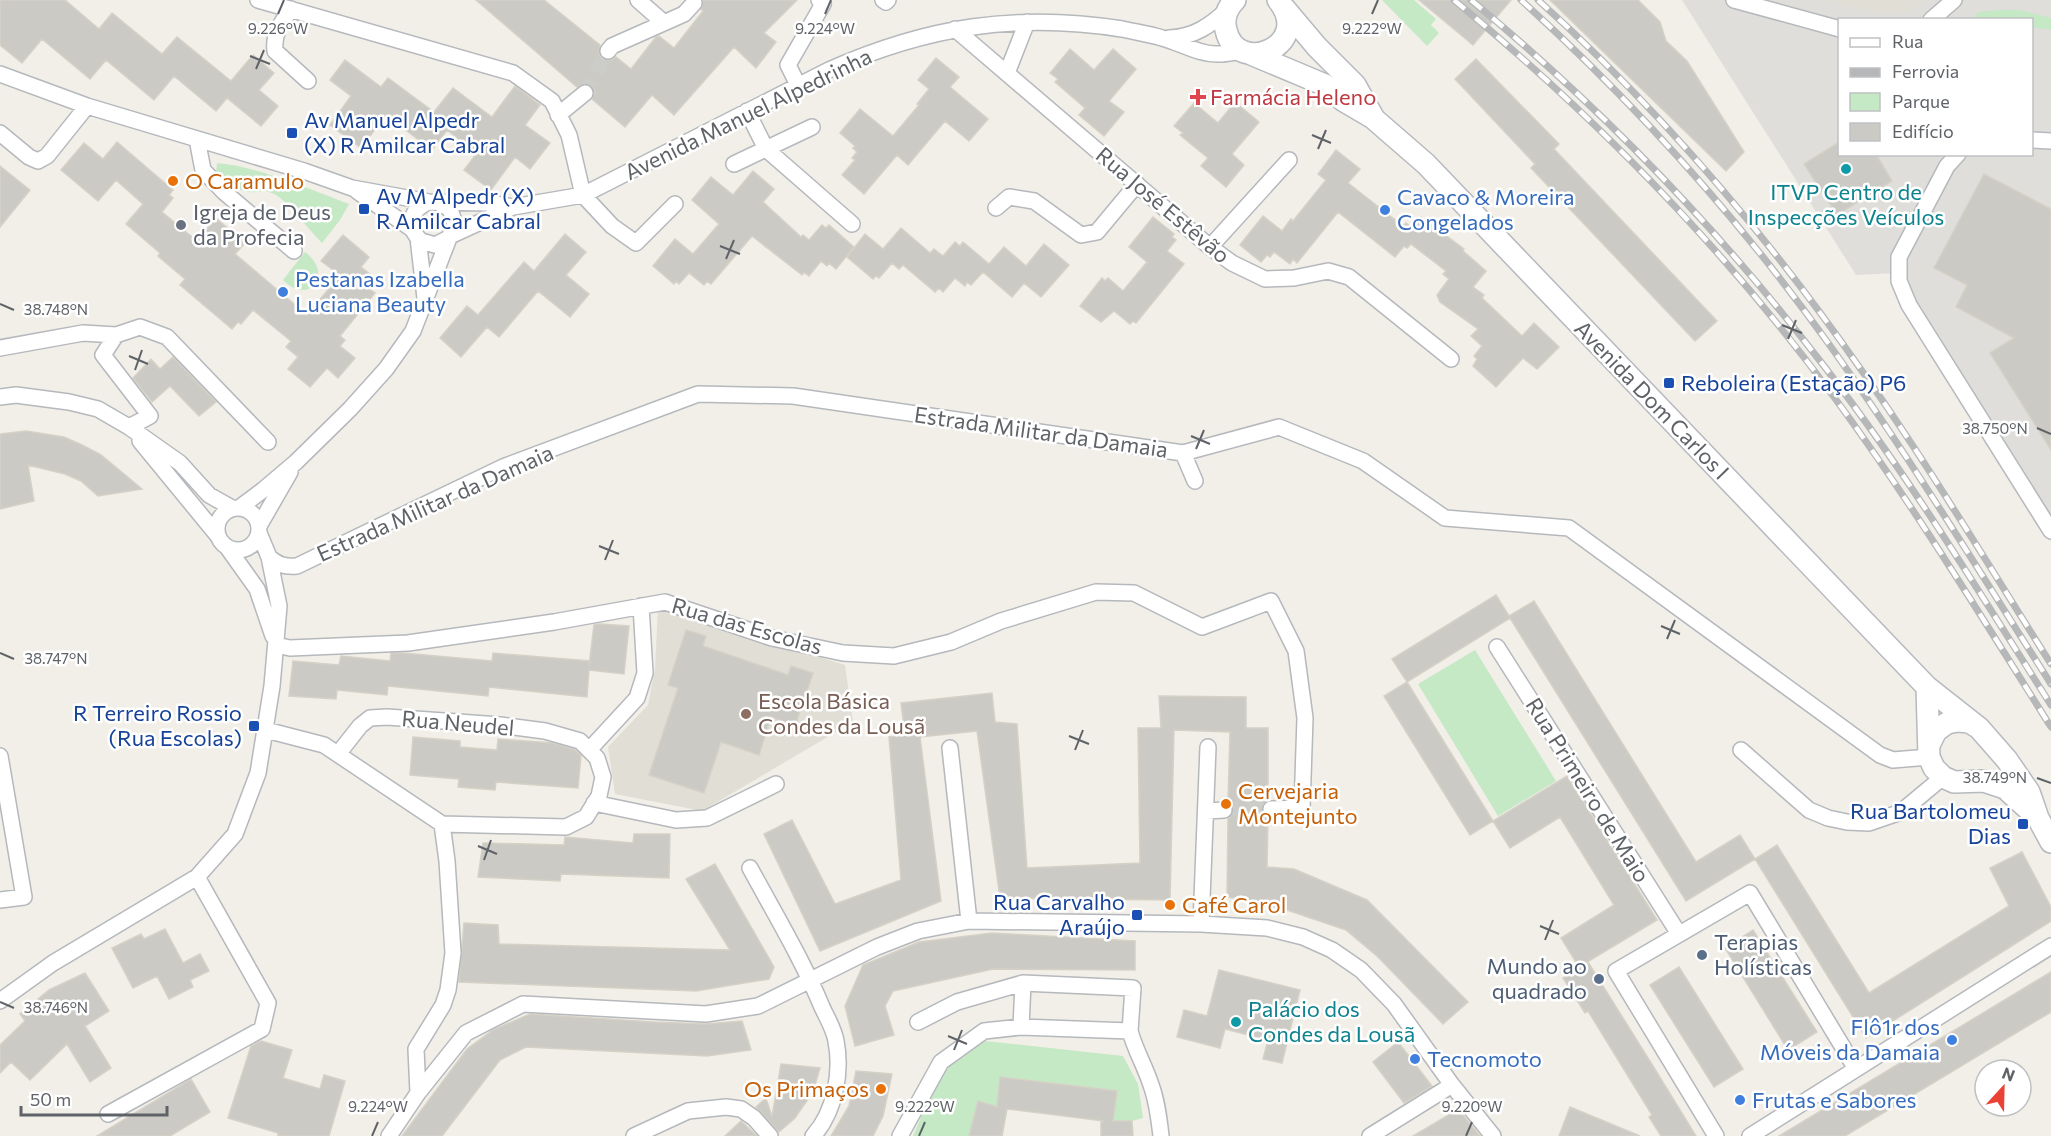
<svg xmlns="http://www.w3.org/2000/svg" width="2051" height="1136" viewBox="0 0 2051 1136" font-family="Commissioner,sans-serif">
<rect width="100%" height="100%" fill="#f1efe8"/>
<path fill="#e0deda" fill-rule="evenodd" d="M1682,0H2051V516L1897,273L1856,275ZM1840,20H2032V154H1840Z"/>
<path fill="#e1ded6" d="M1821,0H1925L1918,6L1901,13L1879,12Z
M658,608L845,665L853,722L702,811L615,794L608,747L648,705L655,669Z"/>
<path fill="#c5e8c5" d="M1382,0H1414L1436,19L1431,25L1439,33L1427,46Z
M2000,10H2020L2051,18V30L2032,27V20H1987L1973,17L1979,12Z
M217,163C260,167 308,189 349,204L340,220L322,243C310,231 289,203 276,195C264,188 260,193 249,192C239,192 224,180 216,173Z
M305,252C334,273 310,307 283,280Z
M1475,650L1556,781L1498,816L1418,684Z
M985,1041L1123,1056L1138,1084L1143,1118L1132,1121H1113L1117,1091L1001,1077L997,1107L978,1102L969,1136H913L925,1108L947,1068Z"/>
<path fill="#cccac5" stroke="#d6d1c6" stroke-width="1.5" d="M0,0H65L99,29L112,13L162,54L177,37L231,81L253,55L274,73L259,90L278,106L261,126L227,98L216,111L174,76L154,100L106,60L90,79L42,39L22,63L0,45Z
M476,0H544L600,45L599,54L602,59L611,60L616,57L631,69L656,37L659,36L674,48L703,11L701,9L703,0H797L764,33L776,42L756,68L734,47L674,115L652,95L625,127L592,99L595,92L592,86L584,83L577,87Z
M1419,0H1511L1473,45Z
M1550,0H1638L1660,22L1666,41L1687,61L1744,152L1726,171Z
M1070,49L1094,70L1113,49L1136,69L1109,101L1124,112L1104,136L1079,115L1085,108L1055,82L1058,79L1050,73Z
M936,58L959,77L950,87L988,119L969,141L945,121L908,165L897,155L864,194L842,175L855,160L852,158L857,152L853,148L855,146L840,133L860,109L893,136L919,105L917,104L929,89L918,80Z
M1476,59L1559,144L1554,149L1717,321L1695,341L1531,168L1535,164L1455,79Z
M345,60L381,87L388,78L434,112L453,88L492,117L515,86L540,105L525,125L550,143L530,169L515,157L491,190L464,170L477,153L447,130L432,150L386,115L361,148L330,125L351,96L330,80Z
M1235,102L1259,122L1232,154L1244,165L1226,187L1201,166L1208,158L1180,135L1183,133L1174,126L1194,103L1218,123Z
M117,142L173,190L169,195L173,198L162,212L197,241L216,218L245,243L235,254L307,315L337,279L330,274L333,270L321,261L343,235L369,257L361,267L370,274L367,278L372,283L368,288L375,293L340,336L345,340L340,346L355,358L338,378L327,368L310,387L288,369L298,357L286,347L291,341L253,310L241,324L238,322L232,329L180,285L185,279L158,256L160,253L126,224L143,204L116,180L98,201L61,170L84,143L103,159Z
M1839,142V154H1876L1892,181L1837,215L1804,164Z
M1336,150L1360,169L1348,183L1403,226L1406,223L1412,228L1421,217L1464,249L1463,251L1486,271L1473,287L1484,295L1482,298L1522,336L1534,323L1559,347L1537,369L1523,358L1496,387L1473,366L1477,359L1474,356L1482,346L1471,336L1478,329L1440,302L1437,295L1449,279L1443,274L1446,271L1411,244L1407,248L1404,246L1395,257L1338,212L1297,263L1293,259L1290,264L1274,252L1270,257L1267,255L1261,262L1240,245L1263,216L1282,231L1291,219L1293,221L1326,180L1318,174Z
M0,166L30,190L0,227Z
M753,171L774,189L763,202L801,237L803,235L809,240L822,225L826,228L829,225L854,247L836,269L829,263L827,266L821,261L809,276L804,272L802,275L752,236L711,284L707,281L704,285L689,273L679,284L676,281L674,284L653,266L675,239L693,254L719,224L692,200L711,177L733,195Z
M1984,174L2051,209V450L1990,353L2014,338L1956,307L1967,285L1934,268Z
M1153,217L1174,234L1172,237L1176,240L1167,251L1184,264L1136,323L1133,321L1130,324L1114,311L1101,322L1080,306L1102,278L1105,281L1108,278L1123,291L1147,262L1129,247Z
M901,228L930,253L934,249L943,256L955,242L960,246L963,242L989,264L1004,247L1026,266L1044,244L1069,265L1041,297L1024,283L1012,297L983,272L971,285L967,282L965,286L955,278L943,292L939,288L935,292L903,265L899,269L892,263L879,278L876,276L873,279L847,257L865,234L883,249Z
M565,234L586,252L566,275L589,294L570,317L538,291L499,337L487,327L461,357L440,338L467,306L478,315L524,262L534,271Z
M173,357L216,402L199,416L170,386L152,402L133,378L151,359L160,369Z
M26,431L64,437L82,445L101,455L142,489L98,496L81,481L65,474L28,465L34,501L0,509V434Z
M1496,595L1509,616L1534,601L1696,862L1740,835L1755,859L1686,901L1510,618L1407,682L1392,659Z
M600,624L629,626L624,674L589,670L587,697L489,687L488,696L388,686L387,695L337,690L336,699L289,696L293,661L339,665L341,656L390,661L391,653H403L492,661L493,653L590,661L589,666L594,625Z
M686,630L706,636L703,646L788,675L791,666L813,673L795,726L771,717L759,755L721,742L704,793L649,775L678,688L668,685Z
M1407,682L1493,821L1470,835L1384,696Z
M992,693L995,722L1017,724L1027,868L1140,863L1138,728H1161L1159,696L1246,697V728H1268V800L1263,804L1261,809L1263,815L1268,818L1267,867L1294,869L1367,900L1468,1002L1443,1024L1378,957L1346,930L1281,908L1227,897L1228,819L1232,815L1234,810L1228,801L1230,732L1174,730L1170,900L1000,898L977,731L920,737L941,901L820,951L764,834L792,820L835,904L901,880L889,737L905,735L901,703Z
M413,737L460,741V747L497,750L498,739L553,743L575,750L581,755L578,788L496,782L495,790L458,787L459,779L410,775Z
M1567,776L1657,920L1579,967L1561,938L1614,905L1560,817L1510,848L1493,821Z
M634,834H670L669,878L561,874L560,881L478,877L483,843L564,845L565,837L633,843Z
M1777,845L1869,993L2009,906L1990,868L2022,852L2051,907V921L1866,1038L1755,859Z
M715,864L774,967L769,979L696,991L459,982L464,923L498,925L499,944L730,950L686,879Z
M165,929L183,963L200,954L209,971L190,980L193,987L169,999L157,976L133,988L112,948L141,934L144,939Z
M1753,930L1817,1032L1788,1050L1725,948Z
M992,933L1135,941V970L993,969L893,991L885,1006L894,1035L855,1046L845,1006L863,965L919,942Z
M1588,962L1653,1066L1696,1136H1661L1649,1117L1652,1115L1588,1011L1585,1013L1563,978Z
M1679,967L1743,1069L1714,1087L1650,985Z
M1219,970L1300,990L1282,1063L1263,1059L1268,1040L1225,1029L1220,1048L1177,1037L1184,1010L1207,1016Z
M2051,972V1012L1845,1136H1779Z
M85,973L109,1011L85,1026L111,1068L90,1082L67,1044L30,1080L11,1062L0,1073V1045L25,1021L20,1014L49,990Z
M530,1014L654,1022L706,1024L742,1021L751,1050L707,1056L526,1047L500,1060L442,1136H402L467,1049L493,1030Z
M261,1041L292,1050L283,1078L320,1089L324,1075L345,1081L329,1136H278V1133L228,1118L251,1046Z
M1398,1042L1432,1086L1404,1103L1373,1062Z
M781,1064L820,1068L813,1092L795,1118L779,1132L756,1107L766,1098L772,1117Z
M856,1071L892,1074L883,1116L873,1136H831L849,1106Z
M1000,1077L1117,1091L1113,1121H1132L1133,1136H1101V1121H1104L1007,1109L1002,1136H969L978,1101L997,1107Z
M191,1079L210,1112L170,1136H97Z
M1570,1107L1640,1136H1559Z
M1458,1109L1480,1136H1413L1447,1116Z
M741,1121L757,1136H725Z"/>
<g fill="none" stroke-linecap="round" stroke-linejoin="round">
<path stroke="#ccccc8" stroke-width="15" stroke-dasharray="15 8" stroke-linecap="butt" d="M585,93L608,51
M1224,810L1271,809"/>
<g stroke="#b5b8bc" stroke-width="18">
<path id="street" d="M258,0L513,73L552,101L569,135L583,195L612,226L636,243L675,204
M638,0L663,22
M883,0L886,2L888,0
M1734,0L1840,29
M291,9C281,23 273,34 275,51L308,81
M1931,20L1954,0
M955,29L1210,247L1232,263L1265,279L1294,278L1328,271L1349,277L1451,359
M1169,38C1194,37 1210,26 1228,9
M608,51L612,46L684,14L694,3
M1007,73L1027,22
M0,74L87,106L304,171L352,188L429,202L490,203L513,207
M798,85L788,65L823,4L819,0
M747,111L766,149L852,224
M558,115L585,93
M0,133L29,157L38,161L47,156L87,106
M197,139L203,170L224,192L294,251
M2032,140L2051,141
M1958,154L1947,166L1899,257V281L1909,305L2051,531
M734,164L812,127
M357,191L412,229
M429,202C410,209 406,227 421,241L435,245L449,238L455,224L450,209L437,202
M996,208L1009,197L1034,201L1081,235L1097,232L1137,184
M450,236L513,207L583,195L829,70C926,27 1016,12 1122,29C1135,32 1149,34 1162,38C1181,43 1200,55 1219,54C1227,54 1234,52 1242,51
M418,238L425,298
M1210,247L1289,160
M0,348L83,333L116,335
M0,397L16,395L69,402L98,409L129,427L180,463L209,495L232,508
M129,427L150,416L103,355L116,335L140,327L167,337L268,442
M140,441L218,536
M1183,453L1195,481
M217 529a21 21 0 1 1 42 0a21 21 0 1 1-42 0Z
M239,508L263,490L296,462L350,409L386,369L413,331L449,238
M259,526L290,472
M227,547L257,589L273,636
M269,557C278,565 285,567 297,566L503,467L698,394L793,396L1183,453L1279,427L1363,461L1445,518L1569,528L1880,755L1893,760L1929,757
M276,645L290,648L408,643L554,622L665,602L772,638L843,653L894,656L951,642L1001,621L1096,592L1134,593L1202,627L1271,601L1296,651L1305,718L1302,808L1271,809
M1497,647L1679,934
M266,730L324,745L442,824L566,827L586,817L599,796L603,777L597,758L580,741L545,731L500,725L387,717L370,718L360,726L338,754
M950,748L969,921
M589,750L637,698L645,673L641,606
M1741,750L1809,810L1828,818L1847,822L1869,823L1901,812L1943,777
M0,756L24,897L0,900
M594,803L676,820L707,818L776,784
M1206,811L1224,810
M750,868C775,914 802,959 822,1007C827,1018 834,1029 836,1041C842,1072 835,1112 813,1136
M1201,924L1208,747
M1023,983L1133,988L1130,1031
M0,1001L53,963L197,877L235,834L258,773L272,686L279,606L269,557L259,533
M918,1022L957,1002L1023,983L1021,1027
M418,1093L416,1049L443,1005L448,990L453,953L447,861L442,824
M108,1114L262,1029L268,1003L197,877
M389,1136L418,1093L466,1033L523,1004L706,1014L758,1006L877,947L918,931L969,921L1201,924L1267,928L1303,937L1332,950L1361,970L1394,1004L1452,1085L1493,1136
M634,1136L688,1111L726,1107L741,1109L754,1118L770,1136
M900,1136L941,1062L984,1031L1021,1027L1130,1031C1135,1050 1145,1066 1151,1085C1157,1101 1159,1118 1161,1136
M1370,1136L1452,1085
M1716,1136L1616,971L1750,893L1856,1069
M1750,1136L2051,946"/>
</g>
<g stroke="#b6babf" stroke-width="24">
<path id="secondary" d="M1235,0C1227,8 1223,19 1226,30C1237,78 1315,45 1278,0
M1285,9L1317,47L1355,85L1373,117
M1251,54L1325,85L1344,101L1373,118L1426,164L1927,687L1979,728
M1927,687L1929,757L1934,768L1943,777L1954,782L1984,781L2005,788L2038,818
M1930,743L1936,731L1947,723L1958,721L1969,722L1979,728L2007,760L2029,792L2038,818L2051,842"/>
</g>
<use href="#street" stroke="#fff" stroke-width="15"/>
<use href="#secondary" stroke="#fff" stroke-width="21"/>
<g stroke="#b6b7b8" stroke-width="7">
<path id="rail" d="M1454,0C1596,117 1725,249 1834,397C1912,503 1981,616 2051,727
M1471,0C1599,106 1715,225 1817,357C1903,467 1976,587 2051,705
M1521,0C1636,104 1741,221 1831,347C1909,456 1979,571 2051,684
M1538,0C1660,110 1768,236 1862,371C1929,466 1989,566 2051,664"/>
</g>
<use href="#rail" stroke="#fff" stroke-width="4.5" stroke-dasharray="14" stroke-linecap="butt"/>
</g>
<path fill="none" stroke="#5f6368" stroke-width="2" d="M278,14L284,0M825,14L831,0M1372,14L1378,0M250,56L270,64M256,69L264,50M1312,135L1331,143M1318,149L1326,130M720,246L740,254M726,259L734,240M0,304L14,310M1782,325L1802,333M1788,339L1796,320M129,356L148,364M135,370L142,350M2037,428L2051,434M1191,436L1210,444M1196,449L1204,430M599,546L619,554M605,560L613,540M1661,626L1680,634M1667,639L1675,620M0,653L14,659M1069,736L1089,744M1075,750L1083,730M2037,778L2051,783M478,846L497,854M484,860L491,840M1540,926L1559,934M1545,940L1553,920M0,1002L14,1008M948,1036L967,1044M954,1050L962,1030M372,1136L378,1122M919,1136L925,1122M1466,1136L1472,1122"/>
<path fill="#e0444e" stroke="#fff" stroke-width="2" d="M1195 88h6v6h6v6h-6v6h-6v-6h-6v-6h6z"/>
<g fill="#1a4fb4" stroke="#fff" stroke-width="2">
<rect x="286" y="127" width="12" height="12" rx="3"/>
<rect x="358" y="203" width="12" height="12" rx="3"/>
<rect x="1663" y="377" width="12" height="12" rx="3"/>
<rect x="248" y="720" width="12" height="12" rx="3"/>
<rect x="2017" y="818" width="12" height="12" rx="3"/>
<rect x="1131" y="909" width="12" height="12" rx="3"/>
</g>
<g fill="#0f9aa8" stroke="#fff" stroke-width="2">
<circle cx="1846" cy="169" r="6"/>
<circle cx="1236" cy="1022" r="6"/>
</g>
<g fill="#e8710a" stroke="#fff" stroke-width="2">
<circle cx="173" cy="181" r="6"/>
<circle cx="1226" cy="804" r="6"/>
<circle cx="1170" cy="905" r="6"/>
<circle cx="881" cy="1089" r="6"/>
</g>
<g fill="#3f7fe0" stroke="#fff" stroke-width="2">
<circle cx="1385" cy="210" r="6"/>
<circle cx="283" cy="292" r="6"/>
<circle cx="1952" cy="1040" r="6"/>
<circle cx="1415" cy="1059" r="6"/>
<circle cx="1740" cy="1100" r="6"/>
</g>
<circle fill="#6b7280" stroke="#fff" stroke-width="2" cx="181" cy="225" r="6"/>
<circle fill="#8d6e63" stroke="#fff" stroke-width="2" cx="746" cy="714" r="6"/>
<g fill="#5c6f8a" stroke="#fff" stroke-width="2">
<circle cx="1702" cy="955" r="6"/>
<circle cx="1599" cy="979" r="6"/>
</g>
<g text-anchor="middle" stroke-width="5" stroke-linejoin="round" paint-order="stroke">
<g font-size="22" fill="#be3a42" stroke="#fff" text-anchor="start">
<text x="1210" y="105">Farmácia Heleno</text>
</g>
<g font-size="22" fill="#5f6368" stroke="#fff">
<text transform="translate(748 114) rotate(-26)" y="8">Avenida Manuel Alpedrinha</text>
<text transform="translate(1163 205) rotate(40)" y="8">Rua José Estêvão</text>
<text transform="translate(1652 400) rotate(46)" y="8">Avenida Dom Carlos I</text>
<text transform="translate(1041 432) rotate(8)" y="8">Estrada Militar da Damaia</text>
<text transform="translate(435 503) rotate(-24)" y="8">Estrada Militar da Damaia</text>
<text transform="translate(747 626) rotate(16)" y="8">Rua das Escolas</text>
<text transform="translate(458 723) rotate(5)" y="8">Rua Neudel</text>
<text transform="translate(1588 790) rotate(58)" y="8">Rua Primeiro de Maio</text>
</g>
<g font-size="22" fill="#164399" stroke="#fff" text-anchor="start">
<text x="304" y="128">Av Manuel Alpedr<tspan x="304" dy="25">(X) R Amilcar Cabral</tspan></text>
<text x="376" y="204">Av M Alpedr (X)<tspan x="376" dy="25">R Amilcar Cabral</tspan></text>
<text x="1681" y="391">Reboleira (Estação) P6</text>
<text x="242" y="721" text-anchor="end">R Terreiro Rossio<tspan x="242" dy="25">(Rua Escolas)</tspan></text>
<text x="2011" y="819" text-anchor="end">Rua Bartolomeu<tspan x="2011" dy="25">Dias</tspan></text>
<text x="1125" y="910" text-anchor="end">Rua Carvalho<tspan x="1125" dy="25">Araújo</tspan></text>
</g>
<g font-size="22" fill="#c56008" stroke="#fff" text-anchor="start">
<text x="185" y="189">O Caramulo</text>
<text x="1238" y="799">Cervejaria<tspan x="1238" dy="25">Montejunto</tspan></text>
<text x="1182" y="913">Café Carol</text>
<text x="869" y="1097" text-anchor="end">Os Primaços</text>
</g>
<g font-size="22" fill="#0d838f" stroke="#fff">
<text x="1846" y="200">ITVP Centro de<tspan x="1846" dy="25">Inspecções Veículos</tspan></text>
<text x="1248" y="1017" text-anchor="start">Palácio dos<tspan x="1248" dy="25">Condes da Lousã</tspan></text>
</g>
<g font-size="22" fill="#366cbe" stroke="#fff" text-anchor="start">
<text x="1397" y="205">Cavaco &amp; Moreira<tspan x="1397" dy="25">Congelados</tspan></text>
<text x="295" y="287">Pestanas Izabella<tspan x="295" dy="25">Luciana Beauty</tspan></text>
<text x="1940" y="1035" text-anchor="end">Flô1r dos<tspan x="1940" dy="25">Móveis da Damaia</tspan></text>
<text x="1427" y="1067">Tecnomoto</text>
<text x="1752" y="1108">Frutas e Sabores</text>
</g>
<g font-size="22" fill="#5b616d" stroke="#fff" text-anchor="start">
<text x="193" y="220">Igreja de Deus<tspan x="193" dy="25">da Profecia</tspan></text>
</g>
<g font-size="22" fill="#785e54" stroke="#fff" text-anchor="start">
<text x="758" y="709">Escola Básica<tspan x="758" dy="25">Condes da Lousã</tspan></text>
</g>
<g font-size="22" fill="#4e5e75" stroke="#fff" text-anchor="start">
<text x="1714" y="950">Terapias<tspan x="1714" dy="25">Holísticas</tspan></text>
<text x="1587" y="974" text-anchor="end">Mundo ao<tspan x="1587" dy="25">quadrado</tspan></text>
</g>
</g>
<g font-size="15" text-anchor="middle" fill="#5f6368" stroke="#fff" stroke-width="5" stroke-linejoin="round" paint-order="stroke">
<text x="278" y="34">9.226°W</text>
<text x="825" y="34">9.224°W</text>
<text x="1372" y="34">9.222°W</text>
<text x="56" y="315">38.748°N</text>
<text x="1995" y="434">38.750°N</text>
<text x="56" y="664">38.747°N</text>
<text x="1995" y="783">38.749°N</text>
<text x="56" y="1013">38.746°N</text>
<text x="378" y="1112">9.224°W</text>
<text x="925" y="1112">9.222°W</text>
<text x="1472" y="1112">9.220°W</text>
</g>
<rect x="1838" y="18" width="195" height="138" fill="#ffffff" stroke="#bfc1c3" stroke-width="1.5"/>
<rect x="1850" y="38" width="30" height="9" fill="#ffffff" stroke="#bfc1c3" stroke-width="1.5"/>
<text x="1892" y="48" font-size="18" fill="#5f6368">Rua</text>
<rect x="1850" y="68" width="30" height="9" fill="#b6b7b8" stroke="#bfc1c3" stroke-width="1.5"/>
<text x="1892" y="78" font-size="18" fill="#5f6368">Ferrovia</text>
<rect x="1850" y="93" width="30" height="18" fill="#c5e8c5" stroke="#bfc1c3" stroke-width="1.5"/>
<text x="1892" y="108" font-size="18" fill="#5f6368">Parque</text>
<rect x="1850" y="123" width="30" height="18" fill="#cccac5" stroke="#bfc1c3" stroke-width="1.5"/>
<text x="1892" y="138" font-size="18" fill="#5f6368">Edifício</text>
<g transform="translate(2003 1088) rotate(22)"><circle r="28" fill="#ffffff" stroke="#bfc1c3" stroke-width="1.5"/>
<path d="M0-4.5L10 22L0 15L-10 22Z" fill="#ea4335"/>
<text y="-9" font-size="16" font-weight="bold" text-anchor="middle" fill="#5f6368">N</text>
</g>
<path d="M21 1106v9h146v-9" fill="none" stroke="#5f6368" stroke-width="3"/>
<text x="30" y="1106" font-size="18" fill="#5f6368" stroke="#ffffff" stroke-width="4.5" paint-order="stroke">50 m</text>
</svg>
